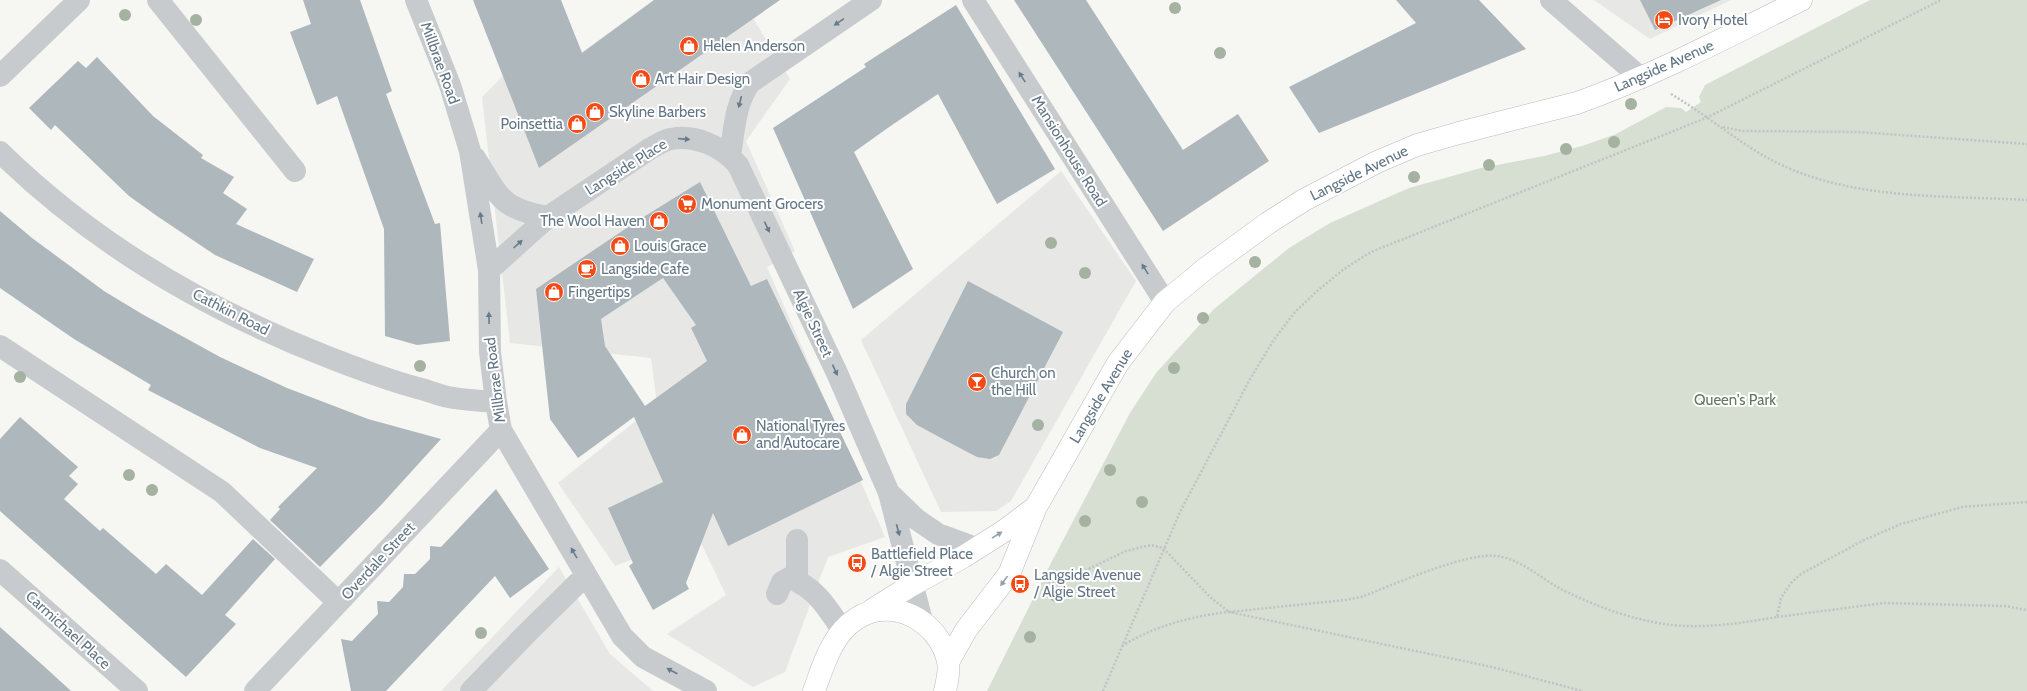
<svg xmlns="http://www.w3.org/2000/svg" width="2027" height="691" viewBox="0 0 2027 691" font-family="Cabin,sans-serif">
<rect width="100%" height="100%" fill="#f6f6f2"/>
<path fill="#e7e8e6" d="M654,0H742L790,79L746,141L795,251L767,267L885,537L828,557L785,672L753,687L667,634L726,595L697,535L615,566L558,483L657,404L651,358L510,343L482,97L503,76L575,35L582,52Z
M1594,0H1731L1650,39Z
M1061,171L1136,281L1011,501L996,511L941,512L861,340Z
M559,567L610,654L653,691H441Z"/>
<path fill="#d7dfd3" d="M1870,0H2027V691H987L1051,563L1130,413L1156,373L1214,309L1289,248L1330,223L1409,188L1481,168L1544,156L1582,146L1616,134L1666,107L1681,108L1686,112L1701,102L1699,97L1705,85Z"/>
<path fill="#aeb7bc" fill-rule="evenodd" d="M303,0H360L392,91L386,94L435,224L440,223L450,341L417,345L385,336L384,229L337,96L317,105L290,32L311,24Z
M473,0H561L582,53L654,0H780L539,168Z
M1014,0H1086L1183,150L1238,114L1269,161L1163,231Z
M1396,0H1479L1526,49L1319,133L1289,87L1416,23Z
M1640,0H1721L1655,30Z
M956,5L1055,169L997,204L938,94L892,125L854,152L913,269L853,309L773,128L866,67L864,64Z
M97,57L153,116L203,155L201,158L234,177L223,193L247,209L236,224L314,259L297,292L215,255L157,216L129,196L55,125L51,130L29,108L78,61L86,68Z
M700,182L751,286L767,279L863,480L728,546L713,513L686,583L689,589L653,610L629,566L633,563L608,508L663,482L634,417L578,458L550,419L536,289L637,221ZM663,278L696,325L691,328L707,361L645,406L605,346L601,319Z
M0,211L32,238L104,291L142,314L220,357L287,388L368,419L441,439L382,504L320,567L270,520L280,509L278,507L317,468L260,448L148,390L151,385L74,339L0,288Z
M968,281L1063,332L999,455L990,459L977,457L954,445L917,425L906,414V404Z
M20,417L78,467L69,476L78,484L64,499L100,531L103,528L156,574L166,564L202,595L253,539L275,559L225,615L236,624L186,677L0,511V439Z
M496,489L549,569L510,598L495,576L386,691H351L341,639L352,641L378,614L377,601L389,602L403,587L404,574H415L430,559V546L441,547Z
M0,627L47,669L71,691H0Z"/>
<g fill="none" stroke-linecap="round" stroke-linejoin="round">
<g stroke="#b8bcc0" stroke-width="23">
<path id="major" d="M872,610L912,585L963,557L1004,531L1036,507
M948,662L966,630L1009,574L1036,507L1118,363L1165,302L1205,269L1268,223L1304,200L1377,162L1417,145L1459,133L1577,103C1655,75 1727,37 1801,0
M814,691C823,666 832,634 856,619C892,595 939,621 948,661C950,670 947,682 945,691"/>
</g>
<path stroke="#c0c2c4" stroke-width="2.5" stroke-dasharray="2 2" stroke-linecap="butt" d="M1671,94C1703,113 1732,137 1764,156C1843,201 1939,195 2027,200
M1723,127L1742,131L1858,132L2027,144
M1037,578L1057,584L1126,551L1151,545L1163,548L1210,597L1229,612L1345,600L1361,597C1393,585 1466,552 1497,556C1524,560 1543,581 1567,592C1601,609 1648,625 1686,626C1717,627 1747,622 1777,617L1781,598L1791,583L1801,574L1864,540L1901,524L1962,507L2027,502
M1777,617L1884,603L2005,606L2027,610
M1122,646C1154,626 1192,616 1229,612L1492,667L1582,691
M1103,691L1180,512L1249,381L1273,341L1295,312L1317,291L1344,269L1371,252L1706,118L1941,0"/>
<path stroke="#c8cbce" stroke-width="22" d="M158,0L295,171
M416,0L450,85L470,151L489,270L490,352L496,402L501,430L622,636L643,657L706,691
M973,0L1165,302
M1551,0L1641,78
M0,76L79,0
M0,152C94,244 211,312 333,359C364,371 393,382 425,390C434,393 444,397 454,398C467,400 482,401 496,402
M730,156C734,132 735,101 751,82L871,0
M475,158C499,196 500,209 548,217
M489,270L548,217L651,148C657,145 664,140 671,139C695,134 723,147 738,165L837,373L889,493L922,621
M0,346L222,492L338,602
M889,493L916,519L938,534L976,548
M797,540V581
M0,570L137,691
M777,594L782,582L789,578C816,587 828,609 843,631
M255,691L501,430
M471,691L526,634L586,575"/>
<use href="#major" stroke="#fff" stroke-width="22"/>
</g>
<g fill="#a5b1a1">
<circle cx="1175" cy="8" r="6"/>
<circle cx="125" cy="15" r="6"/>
<circle cx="196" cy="20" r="6"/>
<circle cx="1220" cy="53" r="6"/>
<circle cx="1631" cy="104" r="6"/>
<circle cx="1614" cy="142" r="6"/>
<circle cx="1566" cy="149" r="6"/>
<circle cx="1489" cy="165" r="6"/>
<circle cx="1414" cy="177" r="6"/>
<circle cx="1051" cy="243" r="6"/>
<circle cx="1255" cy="262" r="6"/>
<circle cx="1085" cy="273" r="6"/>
<circle cx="1203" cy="318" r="6"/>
<circle cx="420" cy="366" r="6"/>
<circle cx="1174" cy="368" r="6"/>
<circle cx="20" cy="377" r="6"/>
<circle cx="1038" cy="425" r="6"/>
<circle cx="1110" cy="470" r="6"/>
<circle cx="129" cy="475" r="6"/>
<circle cx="152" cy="490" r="6"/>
<circle cx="1142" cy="502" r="6"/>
<circle cx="1085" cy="521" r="6"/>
<circle cx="1056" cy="596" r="6"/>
<circle cx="481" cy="633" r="6"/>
<circle cx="1030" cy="637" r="6"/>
</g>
<defs><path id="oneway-solid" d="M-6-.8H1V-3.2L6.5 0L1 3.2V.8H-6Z"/></defs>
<g fill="#677a8a">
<use href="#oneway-solid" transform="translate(839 22) rotate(146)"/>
<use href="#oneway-solid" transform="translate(1022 77) rotate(-122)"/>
<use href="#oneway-solid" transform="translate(740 102) rotate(104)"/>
<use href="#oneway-solid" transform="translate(684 139) rotate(5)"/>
<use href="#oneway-solid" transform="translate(481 218) rotate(-99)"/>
<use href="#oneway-solid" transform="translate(767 227) rotate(65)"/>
<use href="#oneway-solid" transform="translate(518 244) rotate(-42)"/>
<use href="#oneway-solid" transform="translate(1145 269) rotate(-122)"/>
<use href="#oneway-solid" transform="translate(489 318) rotate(-91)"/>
<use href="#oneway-solid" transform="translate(835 370) rotate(65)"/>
<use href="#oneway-solid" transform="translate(898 530) rotate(75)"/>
<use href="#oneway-solid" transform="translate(574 553) rotate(-120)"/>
<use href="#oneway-solid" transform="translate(672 671) rotate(-152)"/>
</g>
<g fill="#919faa">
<use href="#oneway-solid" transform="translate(997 535) rotate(-32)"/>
<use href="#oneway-solid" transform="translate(1004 581) rotate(126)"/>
</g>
<defs>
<g id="hotel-disc" transform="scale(1)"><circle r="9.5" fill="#f44a15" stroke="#fff"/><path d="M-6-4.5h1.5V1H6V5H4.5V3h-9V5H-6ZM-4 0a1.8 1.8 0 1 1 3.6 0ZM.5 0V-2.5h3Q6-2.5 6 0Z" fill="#fff"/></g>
<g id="shop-disc" transform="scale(1)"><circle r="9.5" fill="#f44a15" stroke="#fff"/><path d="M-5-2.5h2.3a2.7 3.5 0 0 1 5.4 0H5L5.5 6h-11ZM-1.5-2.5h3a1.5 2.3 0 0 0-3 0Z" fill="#fff"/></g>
<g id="supermarket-disc" transform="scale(1)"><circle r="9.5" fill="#f44a15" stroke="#fff"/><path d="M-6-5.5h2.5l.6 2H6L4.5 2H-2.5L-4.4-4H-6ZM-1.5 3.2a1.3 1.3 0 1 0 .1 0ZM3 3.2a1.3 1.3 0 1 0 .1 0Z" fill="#fff"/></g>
<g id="cafe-disc" transform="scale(1)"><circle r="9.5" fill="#f44a15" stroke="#fff"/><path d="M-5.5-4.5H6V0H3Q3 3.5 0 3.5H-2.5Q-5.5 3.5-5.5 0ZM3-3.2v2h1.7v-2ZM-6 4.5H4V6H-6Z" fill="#fff"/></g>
<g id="bar-disc" transform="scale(1)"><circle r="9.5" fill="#f44a15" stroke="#fff"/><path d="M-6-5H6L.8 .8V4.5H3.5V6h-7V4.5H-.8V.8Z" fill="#fff"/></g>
<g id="bus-disc" transform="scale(1)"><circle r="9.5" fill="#f44a15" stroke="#fff"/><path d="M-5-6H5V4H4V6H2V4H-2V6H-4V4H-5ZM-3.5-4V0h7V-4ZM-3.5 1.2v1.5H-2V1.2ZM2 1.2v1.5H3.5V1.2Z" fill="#fff"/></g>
</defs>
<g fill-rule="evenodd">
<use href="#hotel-disc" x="1664" y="20"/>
<use href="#shop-disc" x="689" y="46"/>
<use href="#shop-disc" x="641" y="79"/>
<use href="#shop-disc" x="595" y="112"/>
<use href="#shop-disc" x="577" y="124"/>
<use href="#supermarket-disc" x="687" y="204"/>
<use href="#shop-disc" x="659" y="221"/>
<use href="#shop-disc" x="620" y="246"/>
<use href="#cafe-disc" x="587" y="269"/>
<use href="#shop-disc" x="554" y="292"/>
<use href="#bar-disc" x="977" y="382"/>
<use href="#shop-disc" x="742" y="435"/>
<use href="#bus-disc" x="857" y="563"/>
<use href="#bus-disc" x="1020" y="584"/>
</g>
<g text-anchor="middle" stroke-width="4" stroke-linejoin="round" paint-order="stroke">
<g font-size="15" fill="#627686" stroke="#fff" text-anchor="start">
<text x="1678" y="25">Ivory Hotel</text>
<text x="703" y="51">Helen Anderson</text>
<text x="655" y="84">Art Hair Design</text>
<text x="609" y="117">Skyline Barbers</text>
<text x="563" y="129" text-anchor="end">Poinsettia</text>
<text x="701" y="209">Monument Grocers</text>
<text x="645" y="226" text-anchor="end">The Wool Haven</text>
<text x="634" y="251">Louis Grace</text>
<text x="601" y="274">Langside Cafe</text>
<text x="568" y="297">Fingertips</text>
<text x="991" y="378">Church on<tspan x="991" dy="17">the Hill</tspan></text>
<text x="756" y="431">National Tyres<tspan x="756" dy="17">and Autocare</tspan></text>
<text x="871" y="559">Battlefield Place<tspan x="871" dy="17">/ Algie Street</tspan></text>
<text x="1034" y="580">Langside Avenue<tspan x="1034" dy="17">/ Algie Street</tspan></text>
</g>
<g font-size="15" fill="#627686" stroke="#fff">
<text transform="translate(440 63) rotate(70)" y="5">Millbrae Road</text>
<text transform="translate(1664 66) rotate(-24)" y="5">Langside Avenue</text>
<text transform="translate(1069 151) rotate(58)" y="5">Mansionhouse Road</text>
<text transform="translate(626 167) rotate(-32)" y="5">Langside Place</text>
<text transform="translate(1359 173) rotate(-26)" y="5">Langside Avenue</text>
<text transform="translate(231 312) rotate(27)" y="5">Cathkin Road</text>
<text transform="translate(813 323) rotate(65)" y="5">Algie Street</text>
<text transform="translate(495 380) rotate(-97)" y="5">Millbrae Road</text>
<text transform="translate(1101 396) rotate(-59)" y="5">Langside Avenue</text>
<text transform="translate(378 561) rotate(-47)" y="5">Overdale Street</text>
<text transform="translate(68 630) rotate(42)" y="5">Carmichael Place</text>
</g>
<g font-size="15" fill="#63785e" stroke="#fff">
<text x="1735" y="405">Queen's Park</text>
</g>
</g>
</svg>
